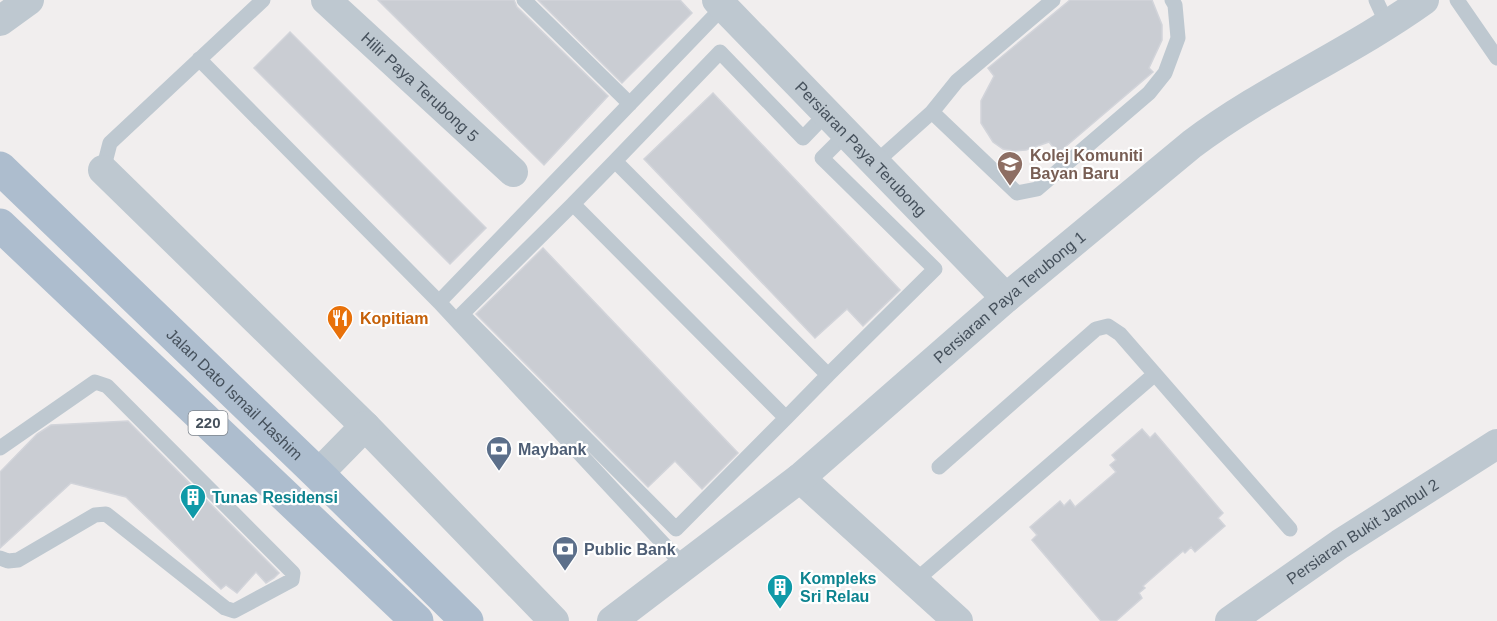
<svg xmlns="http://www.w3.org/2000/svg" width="1497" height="621" viewBox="0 0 1497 621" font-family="Arial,sans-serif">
<rect width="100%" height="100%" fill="#f1eeee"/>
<path fill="#cacdd3" stroke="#d2d4da" stroke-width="1.5" d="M378,0H514L517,7L608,96L544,165Z
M538,0H680L692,13L622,83Z
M1070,0H1152L1162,25V40L1149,68L1153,72L1058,153L1049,142L1026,150L1014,151L1003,149L993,142L981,123V101L994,76L988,68Z
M290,32L486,228L450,264L254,68Z
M713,93L900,290L863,326L847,309L815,338L644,159Z
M543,248L738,453L702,489L675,461L648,487L476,314Z
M128,421L279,573L274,578L266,583L256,572L237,593L226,585L221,589L126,497L71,483L0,548V472L37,434L51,425Z
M1142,429L1150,438L1155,433L1223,513L1218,518L1225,526L1195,552L1191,547L1185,553L1183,551L1143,586L1145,588L1139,593L1142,598L1116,621H1101L1032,540L1037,535L1030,527L1060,501L1064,506L1070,500L1075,507L1116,472L1110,465L1116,460L1112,455Z"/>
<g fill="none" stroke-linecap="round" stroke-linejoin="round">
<path stroke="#bec8d0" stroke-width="15" d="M524,0L630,104
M1376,0L1388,26
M1457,0L1497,58
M199,59L439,302L684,566
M932,112L1017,193L1037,189L1149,93L1165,73L1178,38L1175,5L1172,0
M827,113L803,138L720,52L615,161L828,375L935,269L822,158L847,133
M615,161L573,204L786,418L828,375
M875,163L932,112L957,81L1053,0
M103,170L110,143L263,0
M573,204L462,314L676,529L786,418
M439,302L723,7
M0,448L95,382L107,386L293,573L292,580L234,611L225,608L106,514L95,515L18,560L8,561L0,558
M939,467L1096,329L1108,326L1120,334L1290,529
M915,581L1155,374"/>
<g stroke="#bec8d0" stroke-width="30">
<path id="s1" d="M326,0L513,172"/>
<path id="s2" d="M717,0L1006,298"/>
<path d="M0,21L29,0"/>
<path d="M103,170L365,426L554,621"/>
<path d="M318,474L365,426"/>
<path d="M800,478L958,621"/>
<path id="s3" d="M612,621L800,478L1006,298L1192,144C1265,89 1350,53 1424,0"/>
<path id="s4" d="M1230,621L1340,544L1497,444"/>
</g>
<g stroke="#adbdce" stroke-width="33">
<path id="s5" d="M0,168L318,474L467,621"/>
<path d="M0,225L417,621"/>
</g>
</g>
<defs>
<g id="university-pin" transform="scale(1.35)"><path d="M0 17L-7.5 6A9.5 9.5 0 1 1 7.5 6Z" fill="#8d6e63" stroke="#fff"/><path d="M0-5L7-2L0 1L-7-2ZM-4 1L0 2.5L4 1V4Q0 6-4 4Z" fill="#fff"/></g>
<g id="restaurant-pin" transform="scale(1.35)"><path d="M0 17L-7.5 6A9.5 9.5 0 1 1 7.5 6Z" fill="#e8710a" stroke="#fff"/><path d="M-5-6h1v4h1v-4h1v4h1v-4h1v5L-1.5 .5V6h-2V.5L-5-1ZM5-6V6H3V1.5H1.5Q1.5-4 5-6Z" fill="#fff"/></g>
<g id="bank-pin" transform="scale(1.35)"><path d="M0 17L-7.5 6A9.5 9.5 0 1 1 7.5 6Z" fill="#5c6f8a" stroke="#fff"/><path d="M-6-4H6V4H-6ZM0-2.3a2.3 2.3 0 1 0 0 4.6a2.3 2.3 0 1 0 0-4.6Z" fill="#fff"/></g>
<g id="building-pin" transform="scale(1.35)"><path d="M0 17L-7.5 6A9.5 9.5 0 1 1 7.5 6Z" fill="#0f9aa8" stroke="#fff"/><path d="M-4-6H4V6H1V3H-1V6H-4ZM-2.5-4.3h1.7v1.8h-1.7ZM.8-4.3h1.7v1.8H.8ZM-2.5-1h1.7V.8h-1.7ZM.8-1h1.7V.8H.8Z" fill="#fff"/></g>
</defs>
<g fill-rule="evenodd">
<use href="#university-pin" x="1010" y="164"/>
<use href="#restaurant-pin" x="340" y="318"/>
<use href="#bank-pin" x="499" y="449"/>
<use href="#building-pin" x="193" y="497"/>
<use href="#bank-pin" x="565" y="549"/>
<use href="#building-pin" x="780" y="587"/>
</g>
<g text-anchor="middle" stroke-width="4.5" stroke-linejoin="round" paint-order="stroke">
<rect fill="#fff" stroke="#7e858d" stroke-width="1.5" x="188.5" y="411" width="39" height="24" rx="4.5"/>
<g font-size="15" font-weight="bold" fill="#46515c">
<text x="208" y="428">220</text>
</g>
<g font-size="16" fill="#46515c" stroke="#fff">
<text dy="6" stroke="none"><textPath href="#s1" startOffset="128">Hilir Paya Terubong 5</textPath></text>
<text dy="6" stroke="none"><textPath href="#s2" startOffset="207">Persiaran Paya Terubong</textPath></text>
<text dy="6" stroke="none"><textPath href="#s3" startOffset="513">Persiaran Paya Terubong 1</textPath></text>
<text dy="6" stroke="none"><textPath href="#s5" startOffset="326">Jalan Dato Ismail Hashim</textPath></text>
<text dy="6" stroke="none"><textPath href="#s4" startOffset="160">Persiaran Bukit Jambul 2</textPath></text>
</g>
<g font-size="16" font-weight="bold" fill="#785e54" stroke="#fff" text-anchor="start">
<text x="1030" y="161">Kolej Komuniti<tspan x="1030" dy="18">Bayan Baru</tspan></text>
</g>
<g font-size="16" font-weight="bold" fill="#c56008" stroke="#fff" text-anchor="start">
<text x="360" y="324">Kopitiam</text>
</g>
<g font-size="16" font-weight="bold" fill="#4e5e75" stroke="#fff" text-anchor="start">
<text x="518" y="455">Maybank</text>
<text x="584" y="555">Public Bank</text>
</g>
<g font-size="16" font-weight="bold" fill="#0d838f" stroke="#fff" text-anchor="start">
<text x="212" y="503">Tunas Residensi</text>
<text x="800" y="584">Kompleks<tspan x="800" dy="18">Sri Relau</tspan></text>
</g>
</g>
</svg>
